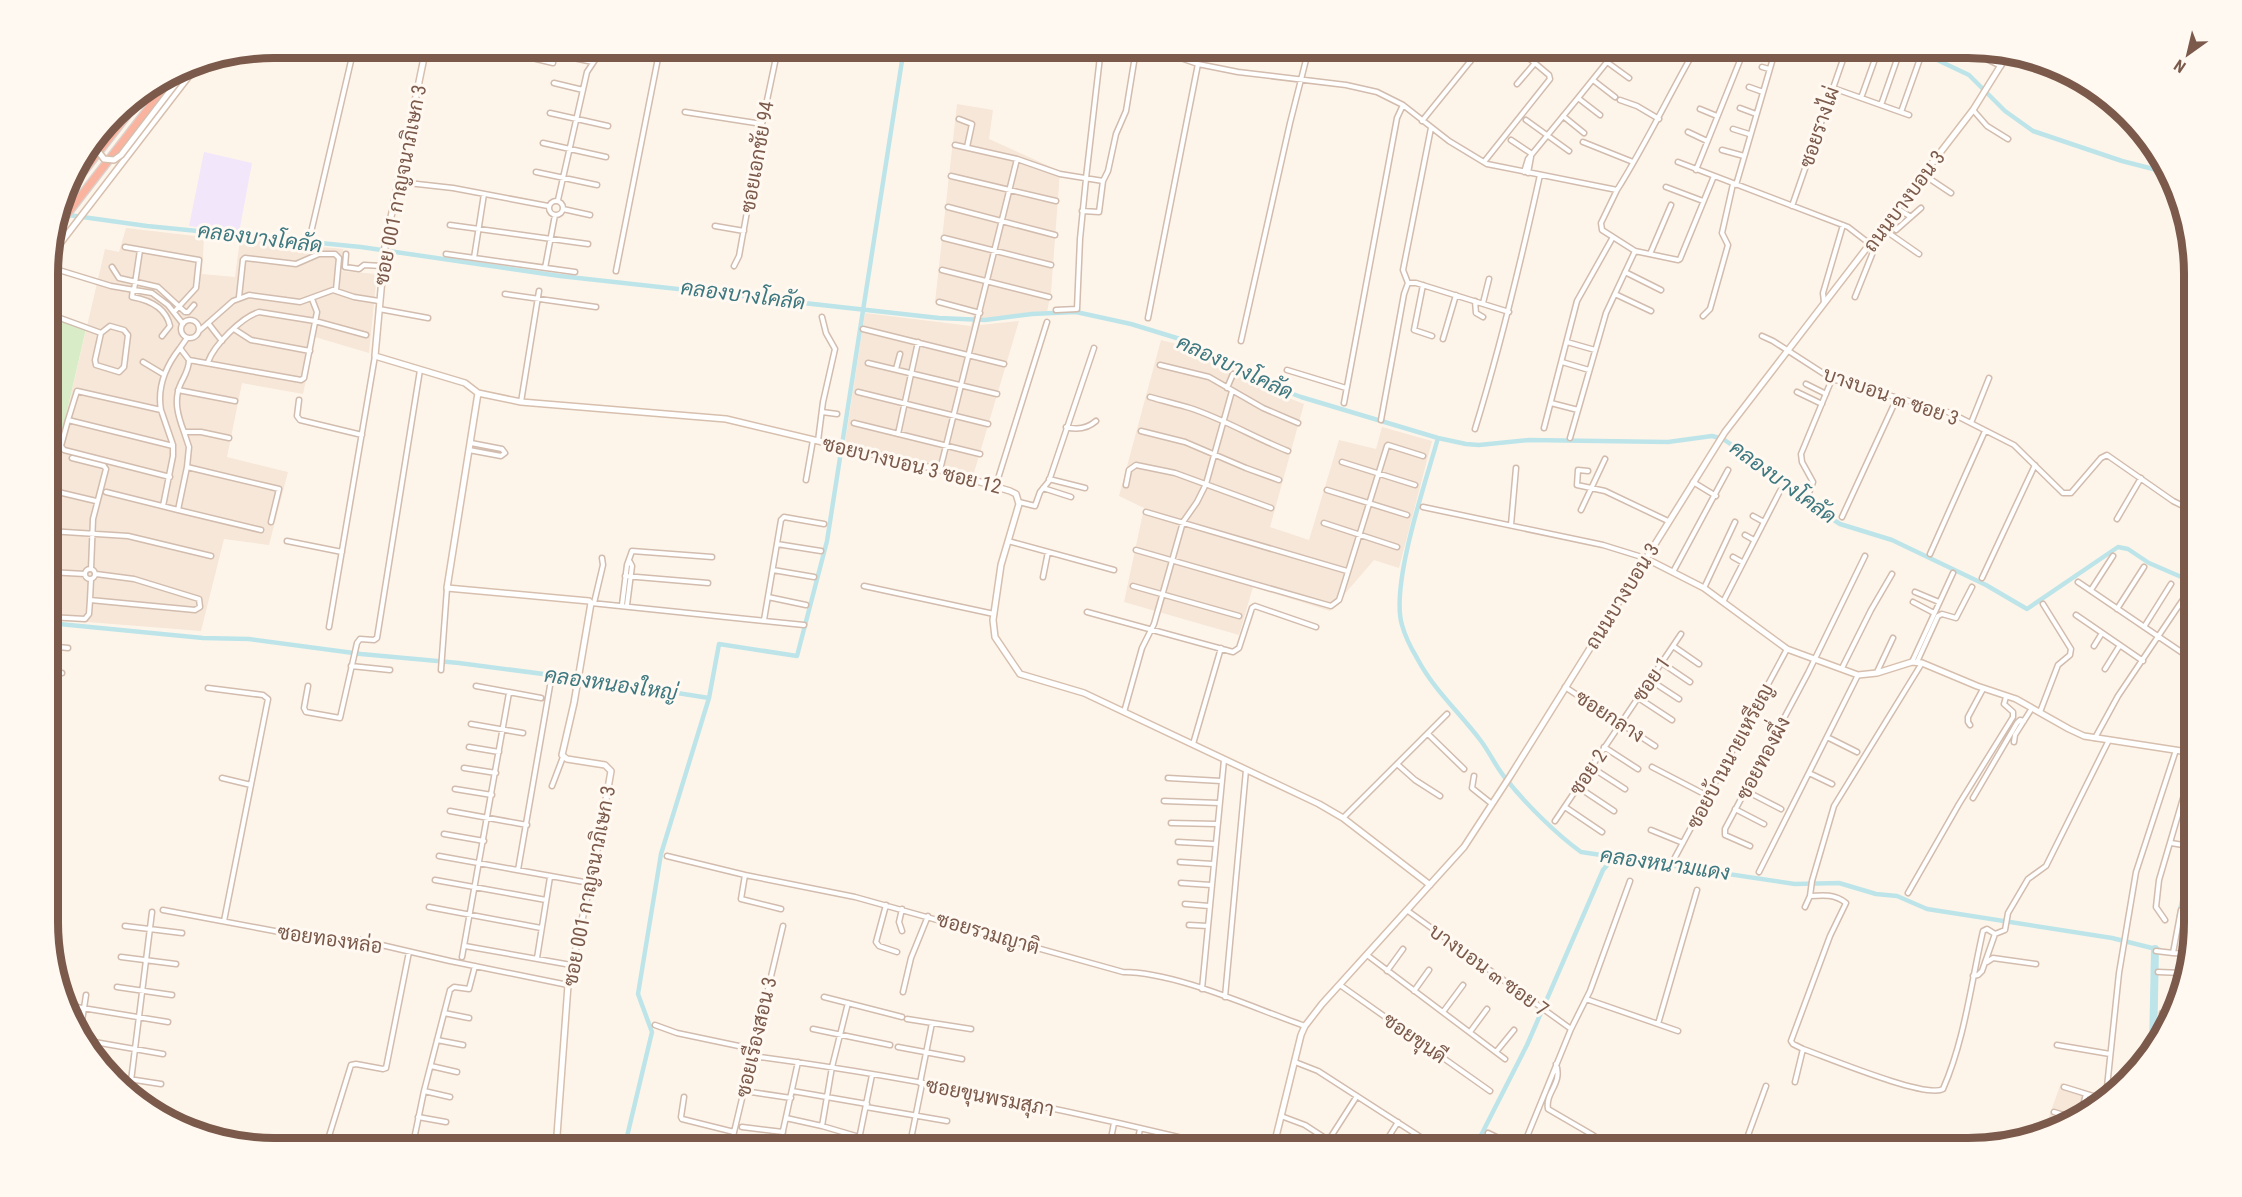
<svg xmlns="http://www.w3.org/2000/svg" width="2242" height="1197" viewBox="0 0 2242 1197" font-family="'Roboto Condensed',Sarabun,sans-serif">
<rect width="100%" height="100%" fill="#fef5ea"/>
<path fill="#f6e7d8" d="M957,104L993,110L989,139L1060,171L1051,293L1047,312L980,319V325L1019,321L973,476L845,443L865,313L971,326L974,313L935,302Z
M126,228L204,237L202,274L235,277L240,239L343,249L342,271L377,274L369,353L315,337L303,394L242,383L227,457L288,472L269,545L224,539L201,631L49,619V489L105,249L119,252Z
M1161,340L1192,348L1271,391L1304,404L1270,527L1309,540L1339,440L1376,449L1382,427L1432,441L1399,568L1374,560L1330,611L1253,587L1239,635L1124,602L1144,508L1119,496Z
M2061,1083L2109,1097L2093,1111L2042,1136Z"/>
<path fill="#f2e6fb" d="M204,152L252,163L239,233L189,226Z"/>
<path fill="#d8edc7" d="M55,319L86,329L49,489V353Z"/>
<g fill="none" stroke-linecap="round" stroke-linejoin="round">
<path stroke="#bde5e9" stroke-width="4.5" d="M1912,48L1969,75L2005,111L2033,131L2122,161L2165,172
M61,214L147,226L361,247L560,276L939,318L985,320L1032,314L1076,312L1131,324L1193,343L1272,386L1301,397L1438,438L1466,444L1479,445L1529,440L1668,442L1712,436L1723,439L1790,484L1804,501L1840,524L1892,540L1986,585L2027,609L2118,547L2128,549L2149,563L2193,582
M1438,438C1426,481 1390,585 1402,625C1405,636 1411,648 1417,658C1433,689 1460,713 1481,741C1490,753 1496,767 1506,779C1525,803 1556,834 1581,852L1795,884L1839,883L1876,894L1897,896L1927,909L2112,938L2160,950
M49,623L203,638L249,639L361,654L459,663L620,684L709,698L661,854L638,994L652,1032L624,1149
M709,698L719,644L797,656L827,541L904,48
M1474,1149L1527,1045L1603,870L1615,856"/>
<path stroke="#bde5e9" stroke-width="8" d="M2180,918L2194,855
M2153,1049L2155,949"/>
<g stroke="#d2bcae" stroke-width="7">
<path id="street" d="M491,48L553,63
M751,48L778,52
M1119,48L1178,57L1198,64L1148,318
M1454,48L1470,62
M1618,48L1607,62L1629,78
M1636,48L1648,57
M1964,48L2001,66
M559,55L593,62
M1198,64L1238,72L1346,85L1377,92L1403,105L1449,141L1487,164L1617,190L1601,223L1602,230L1635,251L1678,260L1680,259L1714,176
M1762,67L1769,69
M1593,80L1615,97
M554,83L583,90
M1517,84L1535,63
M1749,87L1763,92
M1833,88L1909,115
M1578,98L1607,62
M1861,98L1879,48
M1620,100L1637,106L1659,119
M1881,105L1901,48
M1740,108L1756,114
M1700,109L1717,116
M1973,110L1987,126L2008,139
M685,112L762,124
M1901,112L1921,56
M550,113L608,126
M1563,116L1584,133
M959,119L972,124L967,147
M1526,120L1569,151
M1422,121L1481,48
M1733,129L1749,134
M1688,132L1707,141
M1511,140L1532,154
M1583,142L1633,162
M543,143L606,157
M955,145L1017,159L1060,174L1103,181L1108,171L1116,134L1126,111L1136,50
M1722,150L1744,156
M1484,162L1550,79L1549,75L1517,48
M1678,162L1848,227L1870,244
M1696,170L1745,48
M536,172L597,185
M1524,172L1528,159L1578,98L1600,115
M1528,173L1531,157
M1924,175L1951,193
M951,176L1056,201
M1086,178L1101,48
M399,182L453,188L548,206
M1736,185L1776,48
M1666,187L1703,201
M1617,190C1646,144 1669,95 1696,48
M558,200L587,72L603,48
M549 208a7 7 0 1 1 14 0a7 7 0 1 1-14 0Z
M1792,206L1847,48
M948,207L1055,235
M563,209L590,215
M1898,209L1911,217
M1082,211L1099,212L1103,181
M450,225L588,244
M715,226L744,231
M1883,229L1919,254
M1896,230L1921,208
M944,238L1051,265
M309,241L354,48
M125,247L199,260L196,288L174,312
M346,254L345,267L359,269L364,265L382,266
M446,254L575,272
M1650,254L1671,205
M474,258L484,194
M734,266L739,256L748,206L753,189V173L762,124L778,48
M49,267L111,286L152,293L168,305L183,324
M112,267L119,278L158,287L185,312H188L194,305
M545,268L555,215
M942,270L1049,297
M616,271L660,48
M1625,272L1661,290
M1408,283L1403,270L1431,128
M1423,285L1414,330L1432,336
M133,289L132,297C149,300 166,308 170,326L162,336
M134,290L140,250
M505,294L596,307
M1615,294L1651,311
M239,297L243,260L245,258L296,264L319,254H335L339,258L336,290
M1855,297L1875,247V239
M1475,301L1476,313L1483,317
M939,302L980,313
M1824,302L1823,293L1843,225
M1483,303L1489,279
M379,309L428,318
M1056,310L1077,309L1080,239L1086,179
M49,314L101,333L95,360L96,365L119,372L124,367L128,335L124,330L110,326L101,333
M1703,316L1710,309L1728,245L1722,233L1733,184
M181 329a9 9 0 1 1 18 0a9 9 0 1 1-18 0Z
M208,323L222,341
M234,329L251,340L310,351
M863,329L1004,364
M199,331L233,301L249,295L300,302L333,290L354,297L379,301
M1762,336L1773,341L1832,379L1951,413L2014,445L2063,493H2071L2101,458L2107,455L2173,501L2193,511
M187,338L180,348L189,360L301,380L304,378L317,312L312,299
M1443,339L1456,295
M1241,341L1290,123L1309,48
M49,342L54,316
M1567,342L1595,350
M189,360C189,369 185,375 181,383C173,400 178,416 184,432H201L229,438
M143,362L163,374
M208,362C214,345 242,317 259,312L315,321L366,335
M1562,362L1589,370
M868,363L997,394
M1160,365L1209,377L1263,408L1298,423
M896,369L900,354
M1287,370L1346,388
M1806,384L1826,394
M1227,388L1233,374
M178,390L235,401
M858,392L988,424
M1797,392L1822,404
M1150,397C1163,401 1177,404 1190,408C1224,419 1255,438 1288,451
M299,400L297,416L300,420L362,435
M521,402L539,291
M1344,403L1397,118L1403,105
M1551,403L1578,410
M161,410L173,445
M822,412L837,414
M68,420L61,446L64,450L170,477
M1381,420L1404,294L1408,283H1416L1509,312
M854,423L980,454
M1971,423L1989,378
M1066,427C1077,430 1088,428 1096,421
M1544,428L1577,301L1613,237
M1475,429C1501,345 1521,261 1540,175
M1141,431L1185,442L1246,468L1279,480
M184,432L189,447L187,467L279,489L271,522
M898,434L918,342
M1570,438L1606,313L1635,251
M818,441L823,402L835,349L826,333L822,317
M469,450L501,456L505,453L502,449L471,443
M72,458L104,466L106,469L93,519L91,569
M1342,462L1415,485
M187,467L178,510L261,530
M940,470L1017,159
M1588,471L1578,470L1577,485L1605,491L1668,521
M1049,479L1085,488
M806,480L813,440
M1693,482L1716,496
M996,485L1047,322
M1126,485L1129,470L1136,465L1175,473L1271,508
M1043,488L1071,497
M1327,490L1407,515
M58,492L96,501
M106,492L178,510
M1809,493L1813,482L1802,462L1801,454L1832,379
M1019,502L1035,506L1040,492L1049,481L1094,348
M163,506L173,456V446L68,420L77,391L161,410C157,387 165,367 180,348
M1423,507L1603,545L1645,558
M1581,510L1605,459
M1146,512L1347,571
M1753,516L1764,522
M1842,517L1897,398
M2117,519L2141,478
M1324,523L1397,547
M1511,525L1516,468
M49,531L128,536L211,556
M1745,535L1754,540
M287,541L342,552
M1008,541L1114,570
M777,544L821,551
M1136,550L1331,606L1339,600L1342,591L1387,446L1388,445L1423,456
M1930,554L1985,431
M1733,557L1742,562
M85 574a5 5 0 1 1 10 0a5 5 0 1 1-10 0Z
M773,570L814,577
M49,572L85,574
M1673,572L1728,470
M625,576L708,583
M1043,577L1048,552
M1982,578L2035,465
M91,579L90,600L195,610L200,607L199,599L134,579L96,574
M2078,582L2193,660
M864,586L994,614
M1133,586L1239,616
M1704,588L1735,522
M2091,590L2113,556
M1915,592L1939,602
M768,597L806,605
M1723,602L1780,491
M1913,602L1934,613
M591,603L804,625
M594,603L603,565L602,558
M622,605L627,565L632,551L712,557
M627,605L632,566L630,562
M2117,609L2144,567
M1087,612L1233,652L1239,648L1252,608L1255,606L1316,627
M2076,615L2143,661
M49,617L85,619L89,614L90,600
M764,620L781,520L784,517L824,524
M329,627L375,356
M2144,627L2171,584
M49,646L68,648
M1673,646L1699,664
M2094,646L2102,633
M2183,653L2193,637
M1912,662L1953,573
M1917,662L1938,616L1942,614L1956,618L1972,587
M1662,663L1690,682
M351,666L390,670
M1842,668L1871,610L1892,574
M2105,669L2120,645
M441,670L447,588
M49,672L62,673
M1877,672L1893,638
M1650,680L1679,699
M308,686L304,708L306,712L340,718L357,643L360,639L374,640L377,638L420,370
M476,686L541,698
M1565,687L1655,746
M208,688L263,695L268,699L224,921
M1637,697L1672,720
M49,699L57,700
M1124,712L1142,648L1154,624L1183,522L1197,502L1206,484L1232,391
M2040,712L2058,665L2070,655L2071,649L2043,604
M471,724L523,733
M50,725H54
M1970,725L1968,722V717L1983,689
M1428,734L1464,769
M1827,737L1857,752
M2095,738L2118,696L2188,592
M2014,742L2015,735L2032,708
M1193,744L1221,648
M469,747L499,752
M1604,747L1638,769
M1397,764L1415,780L1440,796
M1591,767L1625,789
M1652,767L1708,796
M464,768L496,773
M1809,773L1832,784
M1474,776L1472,788L1492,804
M222,778L251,785
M1168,778L1221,781
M552,786L563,757
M1578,787L1614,811
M455,789L492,795
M1746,791L1781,809
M1973,798L2017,723L2020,720L2024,721
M1164,801L1219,803
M1565,807L1602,832
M1735,809L1764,824
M450,811L527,825
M1343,818L1447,714
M1555,821L1681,634
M1171,823L1217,824
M1651,830L1683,843
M444,834L484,841
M1178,842L1215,844
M2171,843L2189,846
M1750,846L1725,835V829L1808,673L1865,556
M439,856L584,882
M667,856L745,875L855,897L1123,972C1176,972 1253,1008 1305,1026
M1180,862L1213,864
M1672,863L1787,649
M518,870L551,680
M1759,872L1858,675
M745,875L741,899L781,909
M435,880L546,900
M1181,883L1211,885
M1908,893L1959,804L2013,717V712L2004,704L2006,697
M1810,896C1823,895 1835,894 1846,903L1830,936L1791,1041L1793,1044L1803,1049C1826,1057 1926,1099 1943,1089C1965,1039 1971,983 1983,931L1987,929L1995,934
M1185,904L1209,906
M886,905L876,942L879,946L897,952
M429,907L541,928
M1805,907L1810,896L1812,881L1834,806L1922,663
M163,910L301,936L346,943L360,940L450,961L568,985
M2181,910L2173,953L2187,954
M1408,911L1571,1029
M2165,920L2156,907L2159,880L2194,761
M1189,925L1208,926
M125,926L182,933
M902,931L899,922L902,909
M465,946L571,965
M2156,951L2173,953
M1367,955L1505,1059
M121,957L176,964
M462,957L509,693
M537,958L550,877
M1987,962L1993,958L2036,964
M1387,971L1403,949
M2158,972L2182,973
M1973,976L1978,975L1982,971L1995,934L2005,930L2008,913L2028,879L2046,866L2109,740
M1340,985L1490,1091
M117,987L172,995
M1202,989L1224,760
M1414,991L1429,970
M903,992L911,958L928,916
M824,997L902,1017
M1225,997L1246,770
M1586,999L1678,1031
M64,1005L168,1022
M1443,1012L1463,985
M444,1013L469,1018
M2162,1013L2173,1014
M907,1019L971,1029
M1658,1024L1697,890
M655,1025L677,1033L753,1049
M813,1029L890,1045
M1470,1032L1487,1009
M80,1034L86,995
M83,1040L163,1054
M437,1040L463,1045
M2057,1045L2110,1054
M898,1047L962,1059
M1496,1052L1514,1030
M752,1056C911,1077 1071,1110 1227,1149
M1295,1062L1318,1071L1439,1149
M1556,1064C1563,1084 1545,1092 1548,1109L1591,1134L1613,1149
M431,1066L457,1072
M116,1077L161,1084
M1795,1082L1803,1049
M920,1083L932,1023
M2064,1087L2106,1100
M130,1089L152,912
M424,1091L450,1097
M792,1091L867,1104
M751,1092L791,1098
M2113,1094L2107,1087L2119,973L2136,872L2176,750
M684,1097L681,1117L682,1119L734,1132
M866,1107L947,1121
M2054,1112L2077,1119
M2089,1113L2094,1096
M1281,1116L1305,1125L1328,1140
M418,1117L446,1122
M2080,1117L2086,1094
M786,1118L822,1126L900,1149
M822,1126L832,1067L848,1003
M742,1127L783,1132
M1488,1133L1521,1149
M413,1143L440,1149
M325,1149L351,1065L356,1064L383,1069L386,1068L409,952
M412,1149L424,1091L450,990L454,987L469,989L475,966
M730,1149L783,926
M779,1149L798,1062
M857,1149L872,1075
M909,1149L922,1084
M1109,1149L1114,1123
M1136,1149L1140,1129
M1163,1149L1166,1135
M1185,1149L1187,1139
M1323,1149L1357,1096
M1381,1149L1398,1122
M1522,1149L1571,1029L1590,991L1630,881
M1743,1149L1766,1086"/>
</g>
<g stroke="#d7bfae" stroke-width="8">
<path id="secondary" d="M426,48L385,246L375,356L465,383L478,393L521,402L726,419L940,470L1010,491L1016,494L1019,504L1001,565L993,620L995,637L1020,674L1084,693L1319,804L1343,818L1430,885
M49,258L199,63
M478,393L447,588L589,601L591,603L574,703L562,755L567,759L605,765L611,771L598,846L568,985L556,1149
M1645,558L1704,588L1787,649L1858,675L1877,673L1912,662L1922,663L1977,686L2016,699L2069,729L2084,736L2194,753
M1273,1149L1301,1035L1305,1026L1322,1004L1464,847L1509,778L1725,432L1973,110L2006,57"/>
</g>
<g stroke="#dad1cd" stroke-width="10">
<path id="highway" d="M66,194L145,92
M57,227L176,73"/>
</g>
<use href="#street" stroke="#fff" stroke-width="4"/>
<use href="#secondary" stroke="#fff" stroke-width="5"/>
<use href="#highway" stroke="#fab39f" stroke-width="7"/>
<g stroke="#d7bfae" stroke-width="8" stroke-linecap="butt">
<path id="secondary-bridge" d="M128,102L97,143V150L104,159L114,160L121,155L190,65"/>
</g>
<use href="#secondary-bridge" stroke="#fff" stroke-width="5"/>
</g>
<g text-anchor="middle" stroke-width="6" stroke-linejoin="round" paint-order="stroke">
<g font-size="20" fill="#7b5a4b" stroke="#fff9f2">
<text transform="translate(1819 127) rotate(-71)" y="7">ซอยรางไผ่</text>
<text transform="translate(757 157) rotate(-80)" y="7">ซอยเอกชัย 94</text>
<text transform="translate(400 185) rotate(-79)" y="7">ซอย 001 กาญจนาภิเษก 3</text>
<text transform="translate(1904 201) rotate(-53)" y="7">ถนนบางบอน 3</text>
<text transform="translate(1891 396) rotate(19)" y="7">บางบอน ๓ ซอย 3</text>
<text transform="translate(912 465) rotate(14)" y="7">ซอยบางบอน 3 ซอย 12</text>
<text transform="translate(1622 596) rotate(-58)" y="7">ถนนบางบอน 3</text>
<text transform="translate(1651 679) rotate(-55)" y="7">ซอย 1</text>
<text transform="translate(1610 716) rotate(33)" y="7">ซอยกลาง</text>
<text transform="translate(1730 756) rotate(-62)" y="7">ซอยบ้านนายเหรียญ</text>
<text transform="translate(1763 758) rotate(-62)" y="7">ซอยทองผึ่ง</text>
<text transform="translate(1588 772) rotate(-56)" y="7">ซอย 2</text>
<text transform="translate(589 886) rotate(-79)" y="7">ซอย 001 กาญจนาภิเษก 3</text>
<text transform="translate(988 933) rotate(16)" y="7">ซอยรวมญาติ</text>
<text transform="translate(330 939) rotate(8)" y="7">ซอยทองหล่อ</text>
<text transform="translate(1489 970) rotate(36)" y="7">บางบอน ๓ ซอย 7</text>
<text transform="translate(756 1037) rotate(-77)" y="7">ซอยเรืองสอน 3</text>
<text transform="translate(1415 1038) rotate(35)" y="7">ซอยขุนดี</text>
<text transform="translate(990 1097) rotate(11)" y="7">ซอยขุนพรมสุภา</text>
</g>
<g font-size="21" font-style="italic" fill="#3d7880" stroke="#fff9f2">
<text transform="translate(260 238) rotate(7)" y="7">คลองบางโคลัด</text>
<text transform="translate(743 295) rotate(7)" y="7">คลองบางโคลัด</text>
<text transform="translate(1235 367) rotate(25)" y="7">คลองบางโคลัด</text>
<text transform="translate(1783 482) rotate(36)" y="7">คลองบางโคลัด</text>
<text transform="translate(611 684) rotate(8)" y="7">คลองหนองใหญ่</text>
<text transform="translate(1665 864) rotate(8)" y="7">คลองหนามแดง</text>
</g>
</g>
<path d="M0 0H2242V1197H0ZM274 58H1968A216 216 0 0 1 2184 274V922A216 216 0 0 1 1968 1138H274A216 216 0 0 1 58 922V274A216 216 0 0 1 274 58Z" fill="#fff9f2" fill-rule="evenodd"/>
<path fill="none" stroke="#7b5a4b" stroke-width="8" d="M274 58H1968A216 216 0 0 1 2184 274V922A216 216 0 0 1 1968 1138H274A216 216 0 0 1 58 922V274A216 216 0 0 1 274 58Z"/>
<g transform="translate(2188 54) rotate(214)" stroke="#fff9f2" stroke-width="4.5" paint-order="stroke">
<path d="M0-4.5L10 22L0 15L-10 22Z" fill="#7b5a4b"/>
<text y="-9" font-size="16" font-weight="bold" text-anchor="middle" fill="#7b5a4b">N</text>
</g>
</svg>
